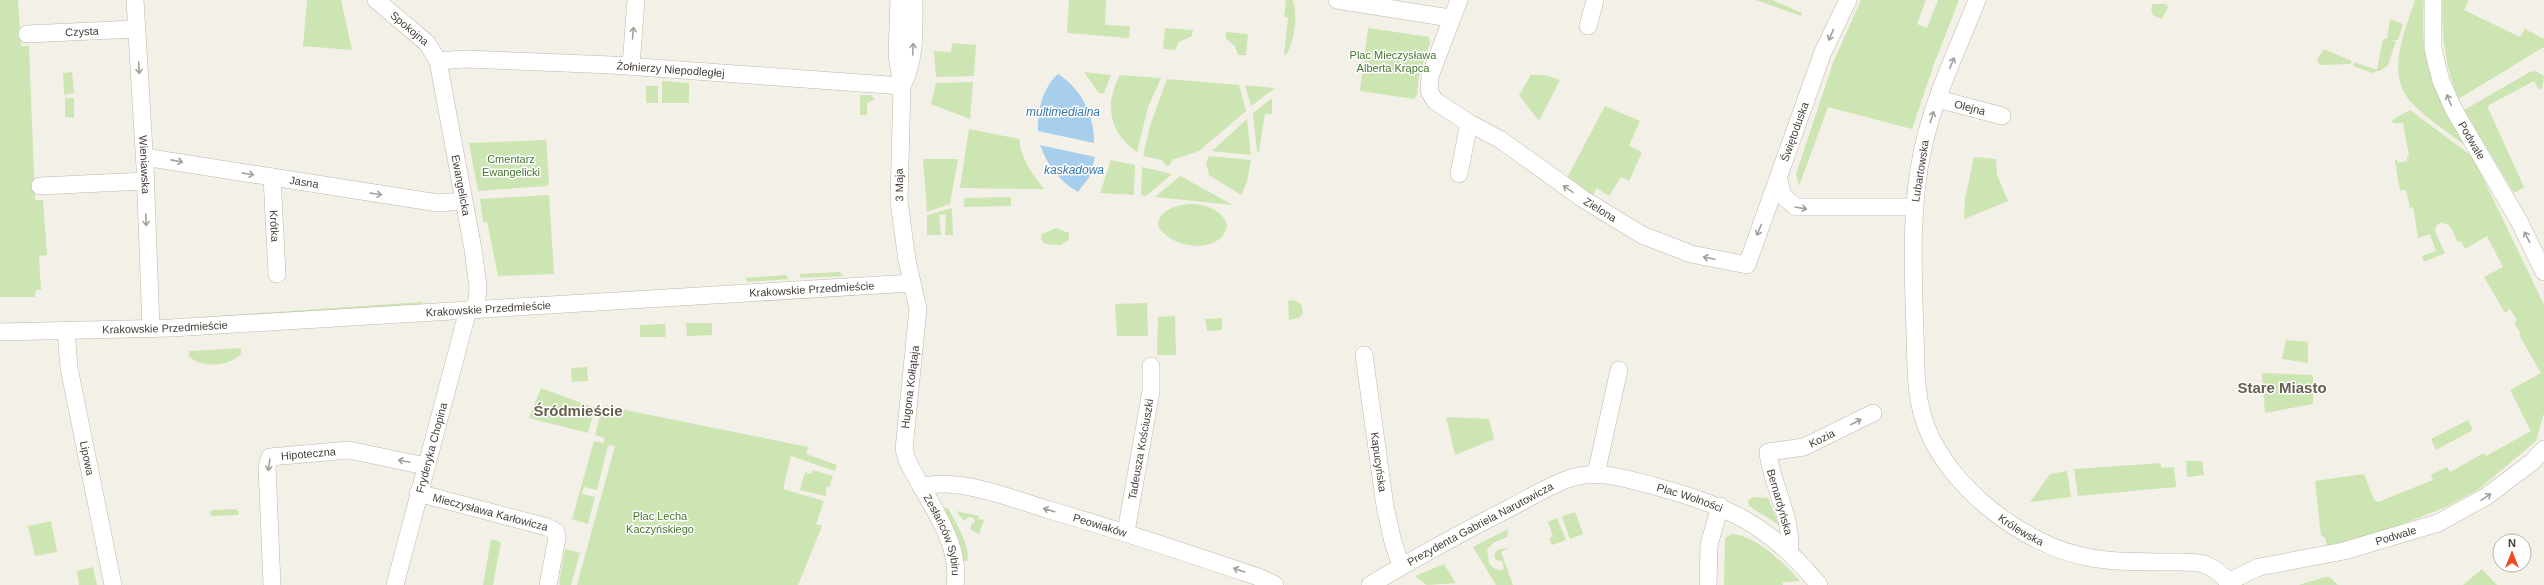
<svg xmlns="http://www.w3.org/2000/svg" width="2544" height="585" viewBox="0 0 2544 585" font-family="Helvetica,sans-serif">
<rect width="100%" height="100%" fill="#f3f0e7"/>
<path fill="#cce5b2" d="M0,0H18L21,46H29L35,200H43L47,255L39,256L41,290H36L35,297H0Z
M307,0H341L352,50L303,46Z
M1069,0H1106L1105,25L1130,26L1129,38L1067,33Z
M1286,0H1292C1299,9 1294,50 1284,56L1288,18L1284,17Z
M1756,0H1772L1802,13L1801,16Z
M1861,0H1926L1917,24L1927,28L1938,0H1959L1934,64L1912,129L1828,107L1799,186L1796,174L1833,63Z
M2415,0H2424C2419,68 2435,91 2469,148C2452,135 2419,114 2407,97C2387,69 2406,28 2415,0Z
M2442,0H2469L2464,10L2520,37L2525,29L2544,39V47L2458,99C2445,64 2442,38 2442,0Z
M2153,4H2166L2168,7L2162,19L2153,15L2151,8Z
M2390,19L2403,24L2398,40H2390L2396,41L2388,65L2380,71H2377L2373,73L2353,66L2354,62L2377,70L2383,39H2387Z
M1165,28L1193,30L1192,36L1179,42L1175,50L1163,49Z
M1368,28L1429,37L1430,43L1419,76L1417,95L1414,99L1360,91Z
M1226,32L1248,34L1246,55H1238L1235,46L1226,39Z
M952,43L976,45L974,76L936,77L934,51L951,52Z
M2323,50H2326L2352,61L2350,64L2320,65L2317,60Z
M2536,71L2544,76L2542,88L2539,90L2534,81L2487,106L2524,187L2514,193L2464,110L2530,72Z
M72,72L74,93L64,95L63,73Z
M1084,72L1111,75L1104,93H1099Z
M1120,75L1161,78L1148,107L1137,152C1109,133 1104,104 1120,75Z
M1531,75H1544L1560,80L1539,121L1519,95Z
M1167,79L1239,85L1246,111L1199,151L1172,160L1170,165L1166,166L1162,160L1143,156L1150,126Z
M662,81L689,83V103H662Z
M973,82L970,119L931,104L936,83Z
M1245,85L1275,88L1251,106Z
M646,86H658V103H646Z
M860,95H871L875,99L867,103V115H860Z
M65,98H74V118L65,117Z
M1272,98V114H1265L1259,152H1257L1253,113Z
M1605,106L1640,121L1629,146L1642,152L1629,181L1621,177L1609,196L1597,188L1592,196L1567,178Z
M2410,110L2473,157L2544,305V413L2536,441L2479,489L2446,507L2395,527L2345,544L2327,546L2325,537L2321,536L2315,481L2364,474L2374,500L2378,502L2433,480L2431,475L2447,467L2450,472L2484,453L2486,456L2531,431L2510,390L2541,373L2519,335L2521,334L2514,323L2517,320L2510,309L2505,313L2484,277L2503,267L2487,236L2465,249L2461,241L2458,242L2450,226L2442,222L2436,226L2435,232L2445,253L2424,262L2422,256L2436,251L2430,234L2418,238L2413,207L2410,208L2406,190L2400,191L2395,160H2397L2398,163L2407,161V157L2409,156L2403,123H2393L2392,120Z
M1247,119L1251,155L1212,151Z
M969,129L1019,139C1021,159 1032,174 1044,189L960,188Z
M546,140L549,183L547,186L478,191L469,143Z
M1209,156L1251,160L1247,182L1241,195L1209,175L1206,163Z
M1974,157L1996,159L1997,175L2008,201L1964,219L1965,199Z
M923,159H958L950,204L927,212Z
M1111,160L1135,165L1134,195L1100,193Z
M1142,167L1172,174L1146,196L1141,195Z
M1180,176L1233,205L1155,197Z
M549,195L554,274L498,276L487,222H483L480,199Z
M1011,197V206L964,207V198Z
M1191,204C1205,204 1223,210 1227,225C1223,256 1168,249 1158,225C1159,209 1177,205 1191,204Z
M952,208L953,235H945L946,214L939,215L941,235H927V215Z
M1056,228L1069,233V240L1061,245L1045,244L1041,239L1042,234Z
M840,272L843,276L801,278L799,274Z
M786,275L789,279L748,282L745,278Z
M1294,300L1301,304L1303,313L1299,318L1289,320L1288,301Z
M422,302L423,305L202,320V317Z
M1147,303L1148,336H1117L1115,304Z
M1175,316L1176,355H1157L1158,317Z
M1222,318V330L1207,331L1205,319Z
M686,323H712V335L687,336Z
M665,324L666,337H640V325Z
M2286,340L2308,342V363L2282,359Z
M241,348V354C230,366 201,369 189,356V351Z
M587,367L588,381L572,382L571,368Z
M2262,373L2313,375V404L2265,413Z
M541,388L595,408L588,433L529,418Z
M601,405L808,447L806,454L837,465L835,471L791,456L783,489L824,501L816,524L822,526L798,585H577L615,446L609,445L607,449L597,490L584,487L582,494L595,497L588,524L572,519L594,441L604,443L605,438L595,435L601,412L612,415L614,409Z
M1446,417L1489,419L1494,439L1455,455Z
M2468,420L2473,430L2436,450L2431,439Z
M2186,461H2202L2204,475L2187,477Z
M2161,463V468L2174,467L2176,487L2078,496L2074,469Z
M813,470L833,476L829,487H826V496L800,490L805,472L811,474Z
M2067,471L2071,497L2030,502L2050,474Z
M1753,497L1768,498L1779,525L1749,506L1748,501Z
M943,508H948C954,519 972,548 967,561H964L959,540Z
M236,509L239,512L238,515L212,516L210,513L212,510Z
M956,511L979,516L978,519L984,520L979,534L971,530V525L975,522L974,518L969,517L964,521Z
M1575,512L1583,534L1570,539L1562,516Z
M1557,518L1566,540L1552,545L1549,538L1553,536L1548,522Z
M51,521L57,552L35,556L28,526Z
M1508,529L1507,537L1493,543L1487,550L1489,563C1493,568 1498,572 1504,569L1502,561L1496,560L1494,555L1497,550L1510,547L1501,552L1513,585H1496L1473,547Z
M1733,534C1760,538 1783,563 1800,581L1783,582V585H1724L1725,538Z
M491,539L501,542L493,585H483Z
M565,549L580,553L571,585H560L559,582Z
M1444,564L1456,583L1427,585L1415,576Z
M93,567L97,585H79L77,571Z
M2482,569L2497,585H2463Z
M2325,577H2330L2338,585H2299Z"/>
<path fill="#a7ceec" d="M1058,74C1082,90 1094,114 1094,143L1038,131C1038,109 1042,89 1058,74Z
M1040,145L1095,157L1090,176L1078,192C1059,181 1048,166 1040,145Z"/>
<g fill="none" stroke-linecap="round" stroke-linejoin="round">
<g stroke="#beb8aa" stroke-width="18">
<g id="minor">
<path id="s1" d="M135,0L145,167L151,329"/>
<path id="s2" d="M376,0L427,43L438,61L473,249L478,287L476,310"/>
<path id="s3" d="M899,0L897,55L902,86L899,201L907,260L918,309L904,449L907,460C925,498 962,541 955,585"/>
<path d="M1337,0L1450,18"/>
<path id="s4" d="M1459,0L1430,76L1429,91L1435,101L1469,123L1501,140L1583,199L1642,235L1691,254L1747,265L1823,52L1848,0"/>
<path id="s5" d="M1977,0C1958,49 1934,97 1923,148C1907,221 1915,298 1916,372C1917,391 1919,408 1926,426C1949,487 2023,545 2087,557C2113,563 2141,561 2168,562C2180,562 2193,561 2204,564C2214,568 2224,575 2229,585"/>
<path id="s6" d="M2433,0V49L2441,81L2454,110L2519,221L2544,272"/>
<path d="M1588,26L1595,0"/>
<path id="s7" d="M27,34L136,29"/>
<path id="s8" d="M438,61L464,59L612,65L902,86"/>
<path d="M631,66L636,0"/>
<path d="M902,86C916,60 914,30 914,0"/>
<path id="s9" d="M1938,99L2002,116"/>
<path id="s10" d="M144,157L438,203L464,201"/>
<path d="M1459,174L1469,123"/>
<path id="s11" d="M272,177L277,274"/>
<path d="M1779,181L1783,196L1796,207H1914"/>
<path d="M40,186L145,181"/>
<path id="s12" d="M66,331L69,368L113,585"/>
<path id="s13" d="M0,332L171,328L912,283"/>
<path id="s14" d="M1364,355L1385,506L1393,542L1401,566"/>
<path d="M1596,474L1619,370"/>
<path id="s15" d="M921,487C957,476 1013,499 1049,510C1120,530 1190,554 1261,578L1275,585"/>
<path id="s16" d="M418,493L547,527L556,532L557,538L548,585"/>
<path id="s17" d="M1126,532L1151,391V366"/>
<path id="s18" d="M1789,551C1794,521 1771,484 1768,452L1804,447L1873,413"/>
<path id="s19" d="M2228,582L2259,567L2344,551L2438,523L2487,496L2532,462L2544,449"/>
<path id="s20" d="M272,585L267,467L270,457L349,450L425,466"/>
<path id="s21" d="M395,585L468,310"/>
<path id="s22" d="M1370,585C1415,558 1461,533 1508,509C1528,499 1549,485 1571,478C1599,469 1626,479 1654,486C1728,506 1769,524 1819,585"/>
<path d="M1708,585L1709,545L1720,506"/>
</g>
</g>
<use href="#minor" stroke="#fff" stroke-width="17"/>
</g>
<defs><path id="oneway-shaft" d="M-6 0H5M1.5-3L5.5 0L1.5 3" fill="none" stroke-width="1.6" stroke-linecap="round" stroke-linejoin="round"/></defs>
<g stroke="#a2a09b">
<use href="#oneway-shaft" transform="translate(633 33) rotate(-85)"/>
<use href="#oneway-shaft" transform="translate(1831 35) rotate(114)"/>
<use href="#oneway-shaft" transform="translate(913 49) rotate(-87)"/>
<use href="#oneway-shaft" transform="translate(1952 63) rotate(-68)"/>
<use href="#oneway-shaft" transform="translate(139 68) rotate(87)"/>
<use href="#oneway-shaft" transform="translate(2449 100) rotate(-113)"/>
<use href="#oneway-shaft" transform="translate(1932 117) rotate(-73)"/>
<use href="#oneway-shaft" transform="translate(177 161) rotate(11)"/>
<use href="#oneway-shaft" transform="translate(248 174) rotate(9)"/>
<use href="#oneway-shaft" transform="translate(1568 189) rotate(-145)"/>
<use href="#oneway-shaft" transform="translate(376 194) rotate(9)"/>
<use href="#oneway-shaft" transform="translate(1801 208) rotate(10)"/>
<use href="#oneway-shaft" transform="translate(146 220) rotate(87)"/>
<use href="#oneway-shaft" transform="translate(1759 230) rotate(112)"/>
<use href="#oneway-shaft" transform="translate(2527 237) rotate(-117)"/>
<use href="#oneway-shaft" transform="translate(1709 258) rotate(-168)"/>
<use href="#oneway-shaft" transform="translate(1856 422) rotate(-27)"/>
<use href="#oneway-shaft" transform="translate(404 461) rotate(-168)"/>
<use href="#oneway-shaft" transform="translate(269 465) rotate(98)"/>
<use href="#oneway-shaft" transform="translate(2486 497) rotate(-34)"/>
<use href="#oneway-shaft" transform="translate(1049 510) rotate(-164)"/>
<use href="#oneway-shaft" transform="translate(1239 570) rotate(-161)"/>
</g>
<g text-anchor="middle" stroke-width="3" stroke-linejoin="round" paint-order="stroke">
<g font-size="11" fill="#464037" stroke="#fff">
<text dy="4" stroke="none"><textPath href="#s2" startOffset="44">Spokojna</textPath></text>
<text dy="4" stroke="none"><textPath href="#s7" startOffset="55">Czysta</textPath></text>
<text dy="4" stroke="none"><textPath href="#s8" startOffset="233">Żołnierzy Niepodległej</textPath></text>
<text dy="4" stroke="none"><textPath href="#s9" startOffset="33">Olejna</textPath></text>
<text dy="4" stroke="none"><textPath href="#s4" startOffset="606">Świętoduska</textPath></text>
<text dy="4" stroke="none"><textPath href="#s6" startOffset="149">Podwale</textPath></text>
<text dy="4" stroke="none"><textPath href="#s1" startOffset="165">Wieniawska</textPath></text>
<text transform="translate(1920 171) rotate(-81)" y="4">Lubartowska</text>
<text dy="4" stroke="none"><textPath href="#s10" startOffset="162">Jasna</textPath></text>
<text dy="4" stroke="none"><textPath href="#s2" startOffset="214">Ewangelicka</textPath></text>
<text transform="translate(899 185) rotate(-91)" y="4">3 Maja</text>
<text dy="4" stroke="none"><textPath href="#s4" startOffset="306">Zielona</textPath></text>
<text dy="4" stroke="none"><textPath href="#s11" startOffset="49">Krótka</textPath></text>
<text dy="4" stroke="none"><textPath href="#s13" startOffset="813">Krakowskie Przedmieście</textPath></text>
<text dy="4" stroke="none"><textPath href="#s13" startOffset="489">Krakowskie Przedmieście</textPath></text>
<text dy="4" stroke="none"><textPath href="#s13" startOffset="165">Krakowskie Przedmieście</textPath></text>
<text transform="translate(910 387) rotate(-83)" y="4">Hugona Kołłątaja</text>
<text dy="4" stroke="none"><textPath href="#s18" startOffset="158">Kozia</textPath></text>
<text dy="4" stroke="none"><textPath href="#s21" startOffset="142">Fryderyka Chopina</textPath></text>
<text dy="4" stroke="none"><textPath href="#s17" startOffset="84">Tadeusza Kościuszki</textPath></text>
<text dy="4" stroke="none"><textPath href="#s20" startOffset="167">Hipoteczna</textPath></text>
<text dy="4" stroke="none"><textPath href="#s12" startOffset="129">Lipowa</textPath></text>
<text dy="4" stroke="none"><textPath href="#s14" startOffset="108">Kapucyńska</textPath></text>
<text dy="4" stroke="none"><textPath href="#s22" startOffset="350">Plac Wolności</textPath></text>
<text transform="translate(1780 502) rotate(74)" y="4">Bernardyńska</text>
<text dy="4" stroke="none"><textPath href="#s16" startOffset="75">Mieczysława Karłowicza</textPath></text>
<text dy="4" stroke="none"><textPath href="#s22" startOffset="126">Prezydenta Gabriela Narutowicza</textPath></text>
<text dy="4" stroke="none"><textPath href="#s15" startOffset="185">Peowiaków</textPath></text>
<text dy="4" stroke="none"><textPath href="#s5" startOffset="581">Królewska</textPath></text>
<text dy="4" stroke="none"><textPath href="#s3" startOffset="547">Zesłańców Sybiru</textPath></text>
<text dy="4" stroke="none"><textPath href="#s19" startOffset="175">Podwale</textPath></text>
</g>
<g font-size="11" fill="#45752d" stroke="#fff">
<text x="1393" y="59">Plac Mieczysława<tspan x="1393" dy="13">Alberta Krąpca</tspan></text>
<text x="511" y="163">Cmentarz<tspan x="511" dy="13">Ewangelicki</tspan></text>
<text x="660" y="520">Plac Lecha<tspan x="660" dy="13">Kaczyńskiego</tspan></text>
</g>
<g font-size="12" font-style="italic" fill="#3576ac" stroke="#fff">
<text x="1063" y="116">multimedialna</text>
<text x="1074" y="174">kaskadowa</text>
</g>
<g font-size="15" font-weight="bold" fill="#685e4e" stroke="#fff">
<text x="2282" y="393">Stare Miasto</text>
<text x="578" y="416">Śródmieście</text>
</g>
</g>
<g transform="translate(2512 553)"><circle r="19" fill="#ffffff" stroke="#b5b3af"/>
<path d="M0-3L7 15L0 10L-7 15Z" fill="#ef4822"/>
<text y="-6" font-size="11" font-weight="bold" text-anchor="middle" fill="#464037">N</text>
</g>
</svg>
